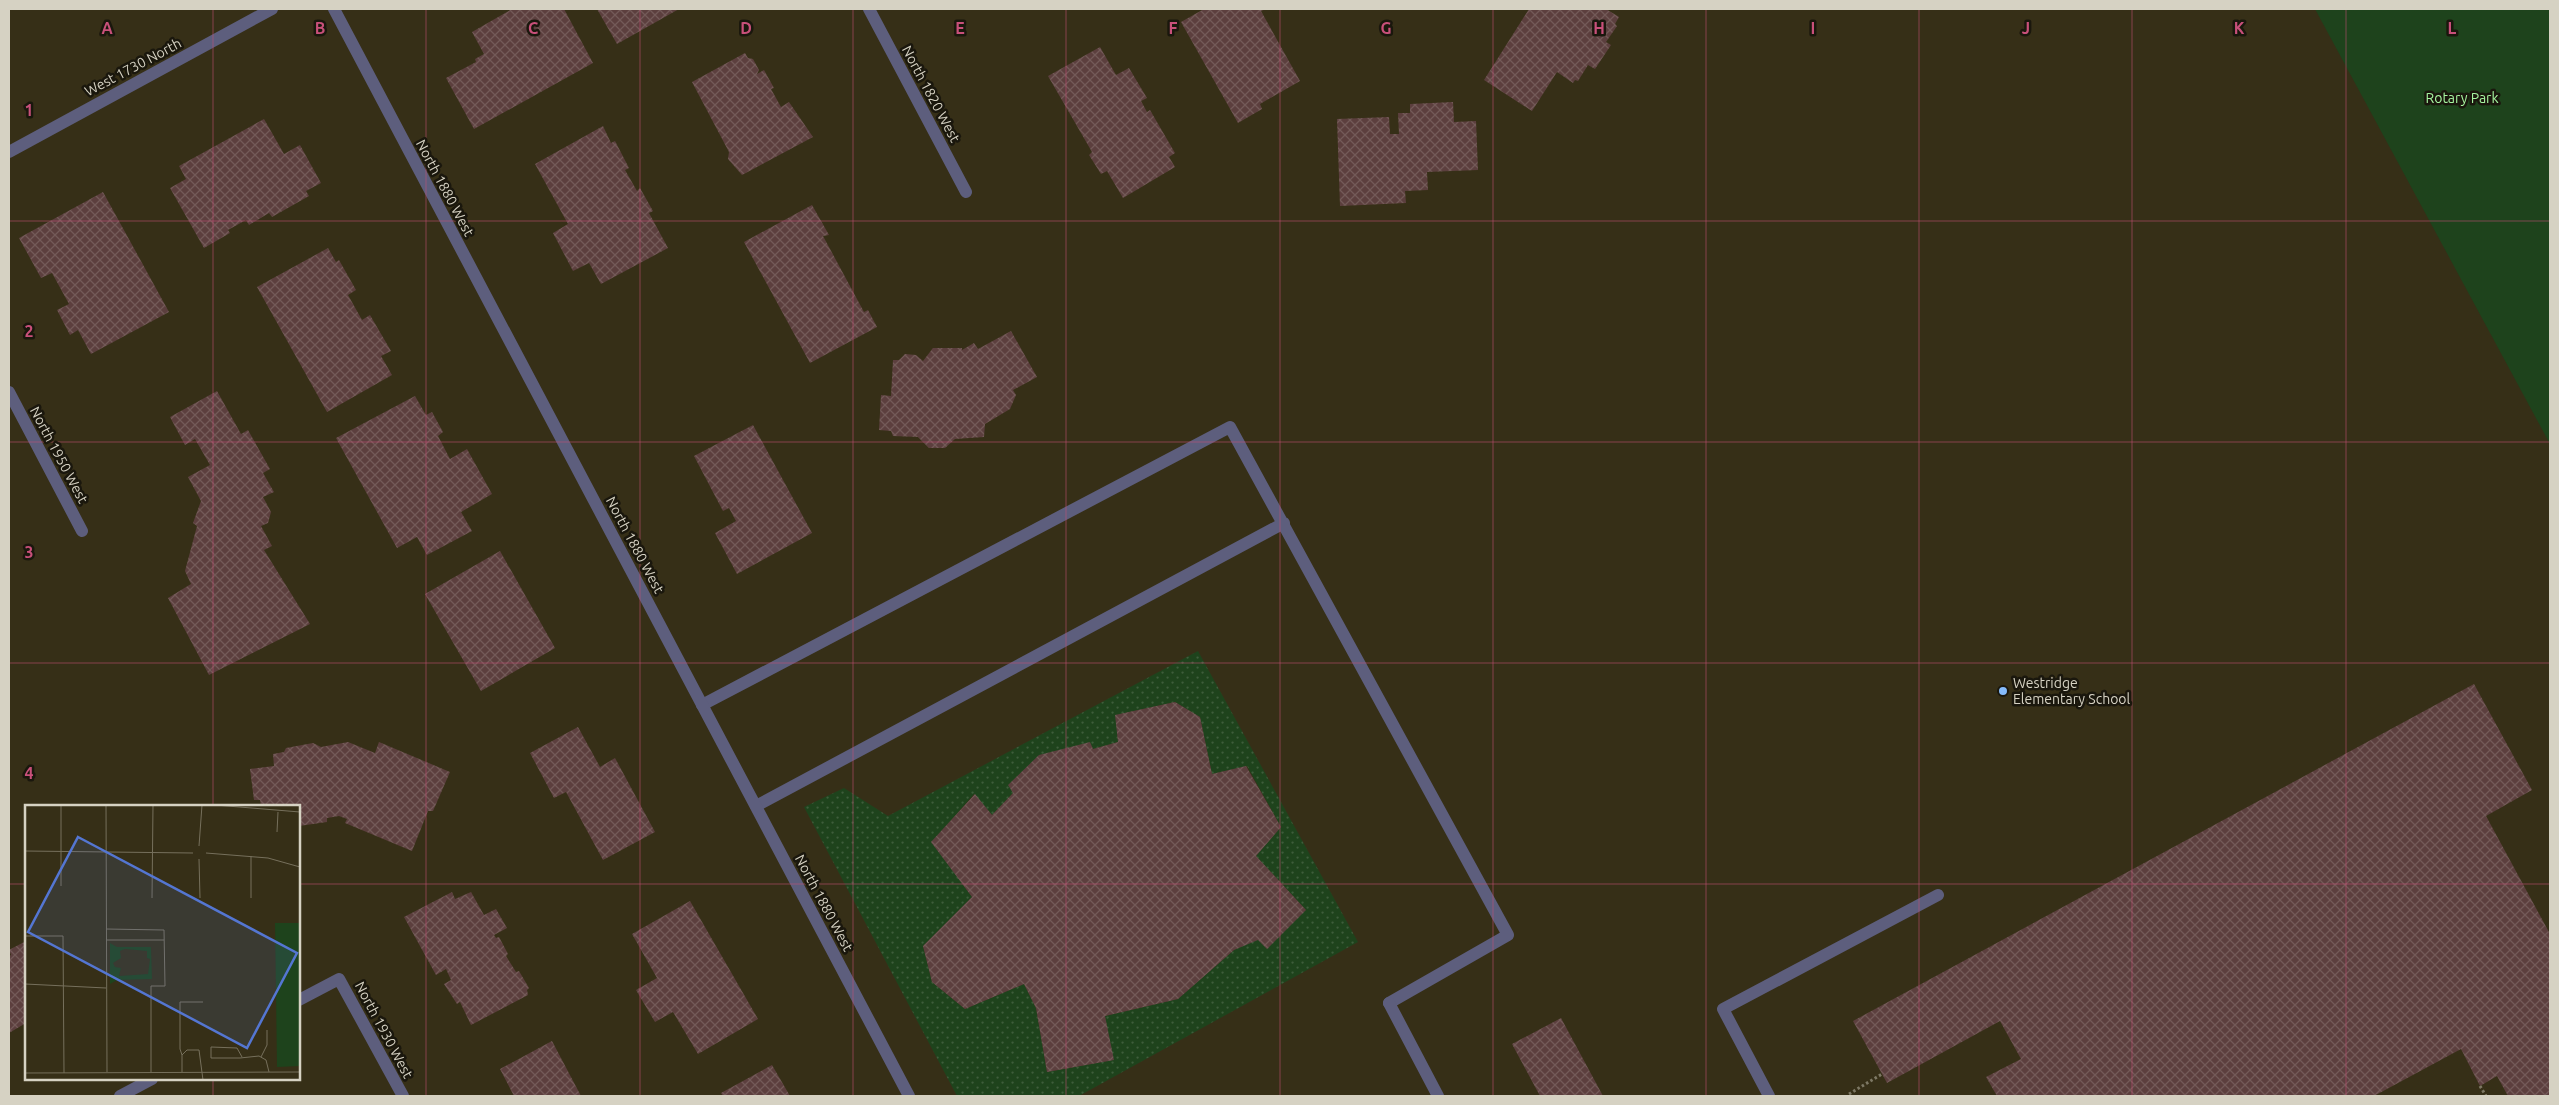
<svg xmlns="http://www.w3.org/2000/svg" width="2559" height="1105" viewBox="0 0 2559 1105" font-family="Ubuntu,sans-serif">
<defs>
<pattern id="grass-dots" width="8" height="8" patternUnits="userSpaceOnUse" patternTransform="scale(1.25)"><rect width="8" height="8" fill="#1e431c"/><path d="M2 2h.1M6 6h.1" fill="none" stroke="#3e5d3b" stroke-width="1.8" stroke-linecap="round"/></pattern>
<pattern id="building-cross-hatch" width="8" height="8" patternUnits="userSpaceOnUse" patternTransform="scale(1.25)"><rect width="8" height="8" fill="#5c3f3e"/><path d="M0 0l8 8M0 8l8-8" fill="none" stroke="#735a58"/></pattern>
</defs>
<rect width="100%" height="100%" fill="#362f17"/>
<path fill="url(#grass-dots)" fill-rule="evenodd" d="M1198,651L1358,942L1079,1096H957L804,807L844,788L888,816ZM1175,702L1200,717L1212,774L1247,766L1281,827L1256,856L1306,910L1234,950L1178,999L1105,1016L1113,1060L1047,1072L1036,1008L1024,984L965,1009L932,982L923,946L972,897L932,842L974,794L992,815L1013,793L1009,785L1090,743L1093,749L1118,742L1116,715Z"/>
<path fill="#1e431c" d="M2315,9H2550V444Z"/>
<path fill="url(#building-cross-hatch)" d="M512,9H564L593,63L474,129L446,78L476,62L475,59L484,54L472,32Z
M597,9H679L617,44Z
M1204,9H1266L1261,11L1300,81L1260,104L1262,109L1238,123L1181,22Z
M1529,9H1606L1619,17L1615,24L1617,26L1606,42L1611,45L1595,69L1588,65L1578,81L1575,80L1573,83L1557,72L1532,111L1484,80Z
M1100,47L1116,75L1129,68L1147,98L1141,101L1147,112L1150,110L1175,153L1169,157L1175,167L1123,198L1107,171L1101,174L1089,155L1092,152L1048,76Z
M745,53L748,58L753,59L759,70L757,74L764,70L774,88L771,89L781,107L789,102L813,137L742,175L728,159L729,152L692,82Z
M1453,102L1454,122L1476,121L1478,170L1427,172L1428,190L1405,191L1406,203L1340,206L1337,119L1389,117L1390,134H1399L1398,113H1410V104Z
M264,119L284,154L300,145L321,183L306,191L309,196L272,217L269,213L249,225L246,220L228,230L230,233L204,248L170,188L186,179L179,166Z
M603,126L611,143L615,141L629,168L625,170L637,191L640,188L653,211L649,213L668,248L601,284L589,263L573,271L553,233L568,224L535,164Z
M103,192L169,312L91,354L78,330L70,335L57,310L69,304L52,273L41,278L19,238Z
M812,205L829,235L823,236L864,312L868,310L877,327L810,363L744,242Z
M328,248L336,262L339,260L356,290L348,295L362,320L370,315L391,351L381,356L392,375L327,412L257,287Z
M1011,331L1037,377L1013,390L1016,395L1010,409L985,424L984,437L955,439L945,448H929L918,437L893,436L891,431L879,430L881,395L891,396L893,360H899L905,354L916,355L923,361L933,348H962V350L974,343L978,349Z
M217,391L241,434L248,430L270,469L263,473L274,492L263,497L271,512L268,523L261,526L272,546L264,550L310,624L209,675L168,598L191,584L185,571L197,526L193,523L201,501L188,477L210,465L195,439L185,445L170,417Z
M415,396L426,415L432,412L443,432L438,436L450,459L467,449L492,494L461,512L472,531L427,555L417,537L397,548L336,438Z
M753,425L812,533L737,574L715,533L736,521L729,508L723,511L694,456Z
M500,551L555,648L481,691L425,594Z
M2474,684L2532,790L2486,816L2550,934V1096H2508L2497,1076L2480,1086L2461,1049L2374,1096H1997L1986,1077L2021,1059L2000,1021L1887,1083L1853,1021Z
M1175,702L1200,717L1212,774L1246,766L1281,827L1256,856L1306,910L1267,949L1258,940L1234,950L1178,999L1105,1016L1114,1060L1047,1072L1036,1008L1024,984L965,1009L932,982L923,946L972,897L931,842L975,794L992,815L1013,793L1008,785L1039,755L1090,742L1093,749L1118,742L1115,715Z
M578,727L600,767L615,758L655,832L603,860L566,792L554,798L530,753Z
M348,742L375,753L379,742L450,772L433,811H428L412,851L345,823L347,819L339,816L327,818V822L299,826V806H261L260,800H254L250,769L274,766L273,754L284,752L286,748L313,743L321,747Z
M452,892L455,899L471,892L484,915L496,909L507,928L494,935L496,938L499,937L508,954L506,956L516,972L519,971L529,988L527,990L528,995L471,1025L460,1002L457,1004L444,984L451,980L446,969L436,975L404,917Z
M690,901L758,1019L698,1054L673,1012L655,1022L636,990L657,978L632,934Z
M26,941V1023L9,1033V956L11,955L9,950Z
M1561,1018L1603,1096H1540L1512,1044Z
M552,1041L581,1096H514L500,1069Z
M772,1065L790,1096H723L721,1093Z"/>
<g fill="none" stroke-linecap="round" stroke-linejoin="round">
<path stroke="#7d7864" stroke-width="3" stroke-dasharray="2.5 2.5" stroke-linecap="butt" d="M2480,1086L2486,1096
M1849,1094L1882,1074"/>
<path stroke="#5d5e7d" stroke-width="12" d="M702,705L1230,427L1508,935L1389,1003
M756,806L1284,523
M1769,1096L1723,1009L1938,895"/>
<path stroke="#5d5e7d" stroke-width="12" d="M334,9L909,1096
M869,9L966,192
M9,392L82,531
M299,1000L339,979L403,1096
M1389,1003L1438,1096
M120,1096L152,1079"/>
<path stroke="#5d5e7d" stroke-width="12" d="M9,152L272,9"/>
</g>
<path fill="none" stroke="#c8507a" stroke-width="1" stroke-opacity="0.55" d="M213,9V806M426,9V1096M640,9V1096M853,9V1096M1066,9V1096M1280,9V1096M1493,9V1096M1706,9V1096M1919,9V1096M2132,9V1096M2346,9V1096M9,221H2550M9,442H2550M9,663H2550M9,884H26M299,884H2550M213,1079V1096"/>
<circle fill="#85bbfb" stroke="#1a170d" stroke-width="2" cx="2003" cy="691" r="5"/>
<g text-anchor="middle" stroke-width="5" stroke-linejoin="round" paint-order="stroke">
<g font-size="14" fill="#d6d2c3" stroke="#1a170d">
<text transform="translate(133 67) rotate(-28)" y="5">West 1730 North</text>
<text transform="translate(931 94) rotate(62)" y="5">North 1820 West</text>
<text transform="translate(445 188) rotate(62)" y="5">North 1880 West</text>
<text transform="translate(59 455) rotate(62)" y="5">North 1950 West</text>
<text transform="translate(635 545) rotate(62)" y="5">North 1880 West</text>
<text transform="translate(824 903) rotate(62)" y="5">North 1880 West</text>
<text transform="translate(384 1030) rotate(62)" y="5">North 1930 West</text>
</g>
<g font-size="14" fill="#a6f5a0" stroke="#1a170d">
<text x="2462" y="103">Rotary Park</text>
</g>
<g font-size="14" fill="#d6d2c3" stroke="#1a170d" text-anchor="start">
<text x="2013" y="688">Westridge<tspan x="2013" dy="16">Elementary School</tspan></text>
</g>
</g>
<g transform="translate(25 805)">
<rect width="275" height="275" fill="#362f17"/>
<path d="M85,138L92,142H126L127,174L92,175L85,179ZM100,144L122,146V153L125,154L123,169L94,171L96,163L90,162L88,158L96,153L95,146Z" fill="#1e431c" fill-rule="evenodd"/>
<path d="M250,118H275V261L252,262Z" fill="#1e431c"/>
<path fill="none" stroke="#76705c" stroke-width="1" d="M36,0V81M81,0L82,267M190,0L275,7M252,27L253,7M174,41L177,0M0,46L168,48M181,48L243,53L275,62M226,51V93M174,54L175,93M127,93L128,0M81,124L139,125L140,181H126V267M0,131H38L39,268M81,135H139M0,179L81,183M157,250L155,244V197H178M217,252L212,243L186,242V253H215L234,251L241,255L244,267M236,252L242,240V225M157,267V250L162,245H174L178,275M0,268L275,267"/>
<path fill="#5476d2" fill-opacity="0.15" stroke="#5476d2" stroke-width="2.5" d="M53,32L272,148L222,243L3,127Z"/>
<rect width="275" height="275" fill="none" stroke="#d6d2c3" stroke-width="2.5"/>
</g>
<g font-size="16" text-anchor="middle" font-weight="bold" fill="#c8507a" stroke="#1a170d" stroke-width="5" stroke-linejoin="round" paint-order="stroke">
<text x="107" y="34">A</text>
<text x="320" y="34">B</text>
<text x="533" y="34">C</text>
<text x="746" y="34">D</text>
<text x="960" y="34">E</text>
<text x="1173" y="34">F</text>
<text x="1386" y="34">G</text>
<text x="1599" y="34">H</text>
<text x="1813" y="34">I</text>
<text x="2026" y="34">J</text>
<text x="2239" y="34">K</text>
<text x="2452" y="34">L</text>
<text x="29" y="116">1</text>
<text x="29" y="337">2</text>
<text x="29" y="558">3</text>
<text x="29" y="779">4</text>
</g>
<rect width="2559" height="1105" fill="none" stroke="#d6d2c3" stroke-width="20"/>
</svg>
